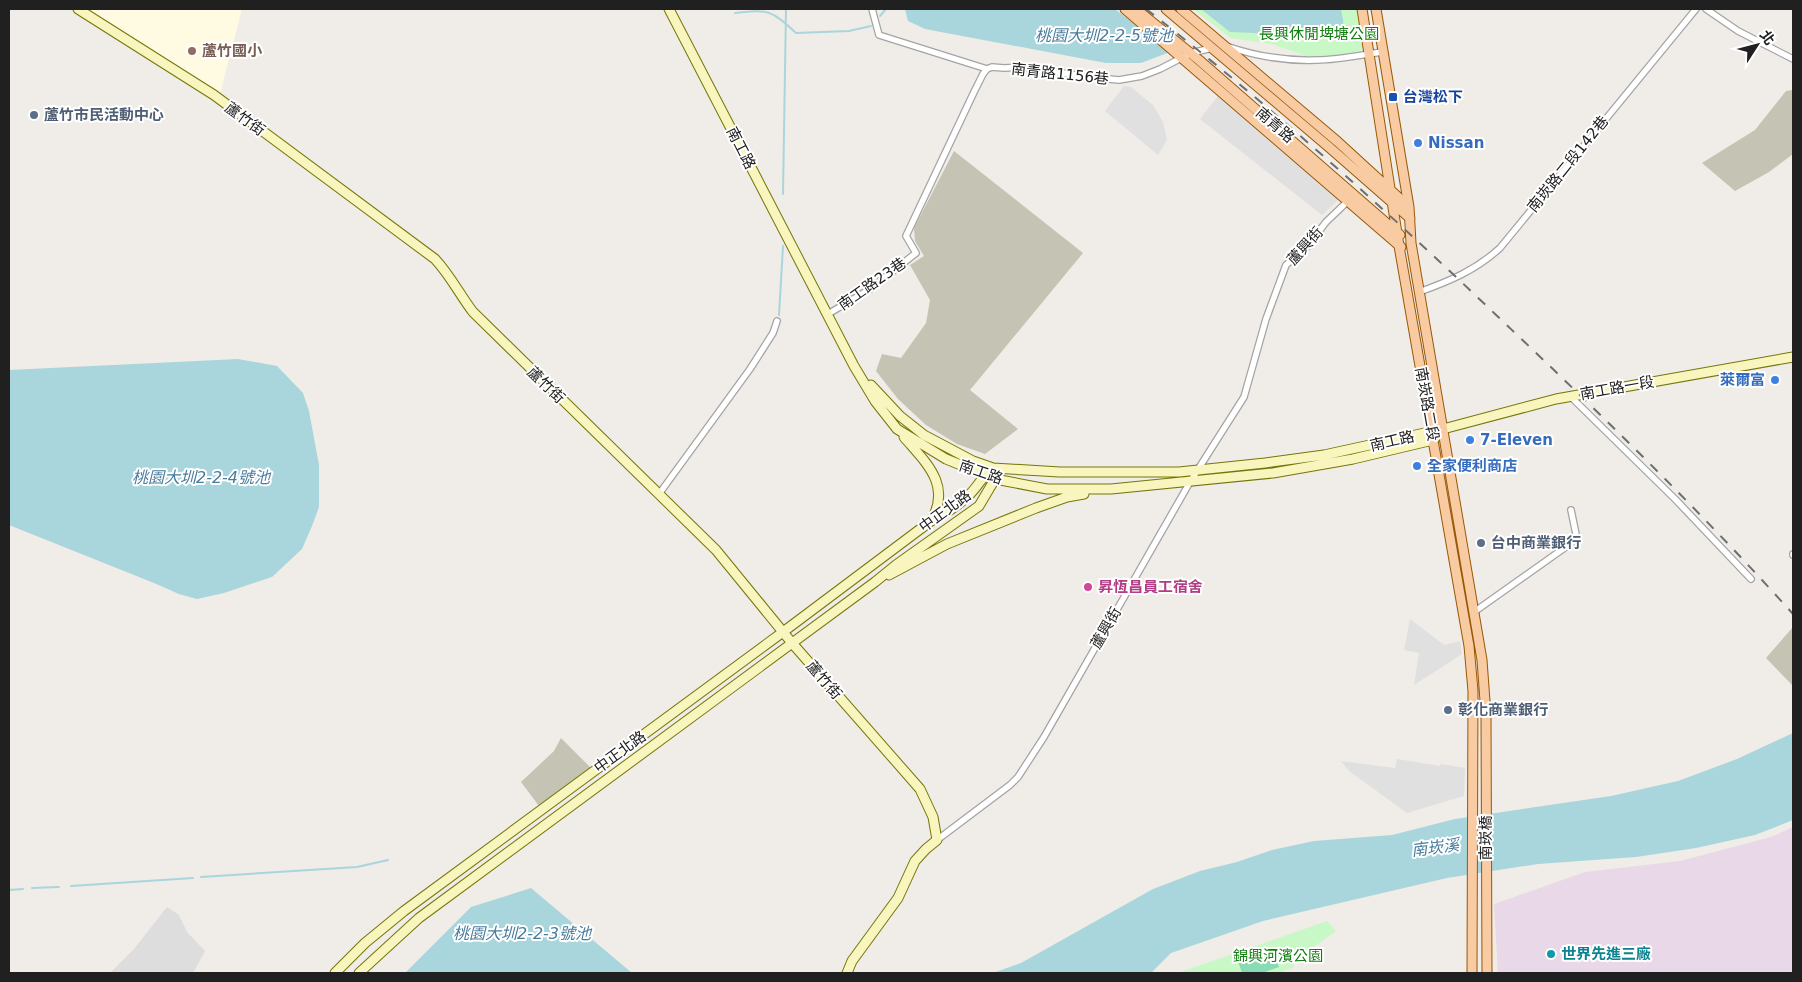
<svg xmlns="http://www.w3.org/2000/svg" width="1802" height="982" viewBox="0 0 1802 982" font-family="'DejaVu Sans','Noto Sans TC',sans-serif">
<rect width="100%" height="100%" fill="#f0ece7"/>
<path fill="#dedddd" d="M167,907L179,915L187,932L205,951L194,971L192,973H110L134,949Z"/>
<path fill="#e9d9e8" d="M1793,827V973H1498L1494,904L1585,872L1680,861L1771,837Z"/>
<path fill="#fefbe2" d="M84,9H242L220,94Z"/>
<path fill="#c5c3b3" d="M1793,90V154L1769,172L1735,191L1702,163L1755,130L1786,91Z
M954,151L1083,253L970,390L1018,429L985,454L957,444L926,425L898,399L876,371L882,354L901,358L926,323L930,300L910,265L924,256L915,241L914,228Z
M1793,627V686L1766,658Z
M561,738L591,768L539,806L521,782L554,751Z"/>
<path fill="#c8f8c6" d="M1193,9H1357L1363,50L1318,60L1272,44L1231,38Z
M1327,921L1336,931L1294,961V967L1278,973H1178Z"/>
<path fill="#88dcb3" d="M1271,947L1279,967L1262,973H1242L1237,958Z"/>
<path fill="#e0e0e0" d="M1124,86L1131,87L1153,105L1163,122L1167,140L1158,155L1105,111Z
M1221,92L1342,196L1322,215L1200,119Z
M1410,619L1444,645L1460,641L1462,654L1414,685L1419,653L1404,650Z
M1397,759L1440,766L1441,764L1465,768L1464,796L1407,813L1349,771L1341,761L1395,768Z"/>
<path fill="#a9d6dc" d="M905,9H1115L1170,52L1141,63H1106L925,29L908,21Z
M1201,9H1341L1346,37L1230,32Z
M238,359L277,366L303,393L309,411L319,465V507L312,526L302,549L272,577L224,593L197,599L179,594L154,583L9,525V370Z
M1793,733V820L1755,835L1696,848L1636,857L1538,864L1447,878L1263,921L1171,953L1151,973H993L1021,963L1153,889L1200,871L1237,862L1272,850L1314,841L1392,835L1455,819L1611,796L1678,781L1737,759Z
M531,888L632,973H405L471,907Z"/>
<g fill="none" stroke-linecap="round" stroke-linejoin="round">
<path stroke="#a9d6dc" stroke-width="2" d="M735,13C769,9 771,10 796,33L849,31L871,26
M880,16L886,9
M783,194L786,9
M779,315L783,246
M201,877L357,867L388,860
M71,886L193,878
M32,888L59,887
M9,890L23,889"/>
<g stroke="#a4a4a4" stroke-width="8">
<path id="street" d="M872,9L879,35L987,69
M1706,9L1738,31L1793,59
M1229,47C1256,56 1288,61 1317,60C1338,60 1361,55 1382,52
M1419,292C1450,281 1476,270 1500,248L1696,9
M828,314L870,289L916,253L906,236L974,92L983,74L987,69L992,67L1004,68L1021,67L1089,77L1119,80L1142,76L1160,69L1191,53L1212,48
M1570,396L1675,499L1751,579
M659,494L750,369L773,333L777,321
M1793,554V555
M1474,612L1577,539L1571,510
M937,840L1010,785L1018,777L1044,737L1190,482L1244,397L1266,319L1286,265L1307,247L1326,222L1349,200"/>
</g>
<g stroke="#757609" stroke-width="11">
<path id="secondary" d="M78,9L214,95L435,259C450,275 460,295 473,312L716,550L792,643L920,789L933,817L937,840L926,849L915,861L898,898L852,961L847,973
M669,9L854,366L875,401L897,429L946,459L995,479L1047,489H1111L1273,473L1353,459L1433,440L1443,429
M871,385L900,416L924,435L973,461L993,468L1060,472H1179L1265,463L1324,455L1443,429L1556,399L1793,357
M904,437C926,463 952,485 931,521
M889,575L947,544L1036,508L1067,497L1084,494
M335,973L365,943L404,911L783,632L931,521C945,514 959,505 970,494C979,485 983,475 993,468L995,479L979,506L896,565L875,582L419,918L359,973"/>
</g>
<g stroke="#975805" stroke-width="11">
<path id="primary" d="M1125,9L1401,247
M1136,9L1199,60L1400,235
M1166,9L1330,148L1410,218
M1181,9L1338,142L1409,207
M1362,9L1399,246L1469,646L1473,691L1472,973
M1376,9L1409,207L1411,243L1482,660L1486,715L1487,973"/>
</g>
<use href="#street" stroke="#fff" stroke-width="5.5"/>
<use href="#secondary" stroke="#f8f5be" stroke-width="9"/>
<use href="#primary" stroke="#f9cba3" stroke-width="9"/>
<path stroke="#6e6e6e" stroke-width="2" stroke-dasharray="10 10" stroke-linecap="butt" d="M1146,9C1275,109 1396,219 1514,332C1610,423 1704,515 1793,614"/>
</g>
<circle fill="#8d6e63" stroke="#fff" stroke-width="2" cx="192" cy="51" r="5"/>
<rect fill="#1a4fb4" stroke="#fff" stroke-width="2" x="1388" y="92" width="10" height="10" rx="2.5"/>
<g fill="#5c6f8a" stroke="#fff" stroke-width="2">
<circle cx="34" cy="115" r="5"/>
<circle cx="1481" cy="543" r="5"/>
<circle cx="1448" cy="710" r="5"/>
</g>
<g fill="#3f7fe0" stroke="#fff" stroke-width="2">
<circle cx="1418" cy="143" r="5"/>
<circle cx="1775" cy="380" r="5"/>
<circle cx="1470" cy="440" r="5"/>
<circle cx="1417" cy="466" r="5"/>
</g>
<circle fill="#d1479c" stroke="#fff" stroke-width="2" cx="1088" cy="587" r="5"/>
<circle fill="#0f9aa8" stroke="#fff" stroke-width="2" cx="1551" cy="954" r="5"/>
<g text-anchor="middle" stroke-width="4" stroke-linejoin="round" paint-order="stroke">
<g font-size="15" fill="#127d10" stroke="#fff">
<text x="1319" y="39">長興休閒埤塘公園</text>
<text x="1278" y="961">錦興河濱公園</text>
</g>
<g font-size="15" font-weight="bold" fill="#785e54" stroke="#fff" text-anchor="start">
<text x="202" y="56">蘆竹國小</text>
</g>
<g font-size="15" fill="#202020" stroke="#fff">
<text transform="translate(1060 74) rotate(6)" y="5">南青路1156巷</text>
<text transform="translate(245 119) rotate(36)" y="5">蘆竹街</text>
<text transform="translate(1275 125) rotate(41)" y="5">南青路</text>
<text transform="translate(741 148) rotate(63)" y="5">南工路</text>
<text transform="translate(1568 164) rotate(-51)" y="5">南崁路二段142巷</text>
<text transform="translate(1305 246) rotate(-48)" y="5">蘆興街</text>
<text transform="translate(872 284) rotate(-35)" y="5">南工路23巷</text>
<text transform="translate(546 385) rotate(44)" y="5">蘆竹街</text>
<text transform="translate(1617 388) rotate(-10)" y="5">南工路一段</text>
<text transform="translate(1427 404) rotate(80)" y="5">南崁路二段</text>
<text transform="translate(1392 441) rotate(-13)" y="5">南工路</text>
<text transform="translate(981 472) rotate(19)" y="5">南工路</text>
<text transform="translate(945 511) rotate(-36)" y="5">中正北路</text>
<text transform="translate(1106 628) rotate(-60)" y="5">蘆興街</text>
<text transform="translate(824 680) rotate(49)" y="5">蘆竹街</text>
<text transform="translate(620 752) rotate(-36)" y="5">中正北路</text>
<text transform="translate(1486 838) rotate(-90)" y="5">南崁橋</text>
</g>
<g font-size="15" font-weight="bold" fill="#164399" stroke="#fff" text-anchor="start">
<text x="1403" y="102">台灣松下</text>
</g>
<g font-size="15" font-weight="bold" fill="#4e5e75" stroke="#fff" text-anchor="start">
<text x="44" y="120">蘆竹市民活動中心</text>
<text x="1491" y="548">台中商業銀行</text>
<text x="1458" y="715">彰化商業銀行</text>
</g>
<g font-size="15" font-weight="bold" fill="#366cbe" stroke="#fff" text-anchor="start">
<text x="1428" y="148">Nissan</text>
<text x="1765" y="385" text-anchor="end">萊爾富</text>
<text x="1480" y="445">7-Eleven</text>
<text x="1427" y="471">全家便利商店</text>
</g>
<g font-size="15" font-weight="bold" fill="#b23c85" stroke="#fff" text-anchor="start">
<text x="1098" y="592">昇恆昌員工宿舍</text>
</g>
<g font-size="15" font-weight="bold" fill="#0d838f" stroke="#fff" text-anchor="start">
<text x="1561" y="959">世界先進三廠</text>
</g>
<g font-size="16" font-style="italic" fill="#497c9d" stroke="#fff">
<text x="1104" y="41">桃園大圳2-2-5號池</text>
<text x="201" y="483">桃園大圳2-2-4號池</text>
<text transform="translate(1435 847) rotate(-7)" y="6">南崁溪</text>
<text x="522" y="939">桃園大圳2-2-3號池</text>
</g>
</g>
<rect width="1802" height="982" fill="none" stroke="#202020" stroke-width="20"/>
<g transform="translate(1757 45) rotate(54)" stroke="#ffffff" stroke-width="4" paint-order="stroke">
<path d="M0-4L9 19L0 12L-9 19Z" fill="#202020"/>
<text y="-8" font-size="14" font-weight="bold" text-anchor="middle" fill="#202020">北</text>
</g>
</svg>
